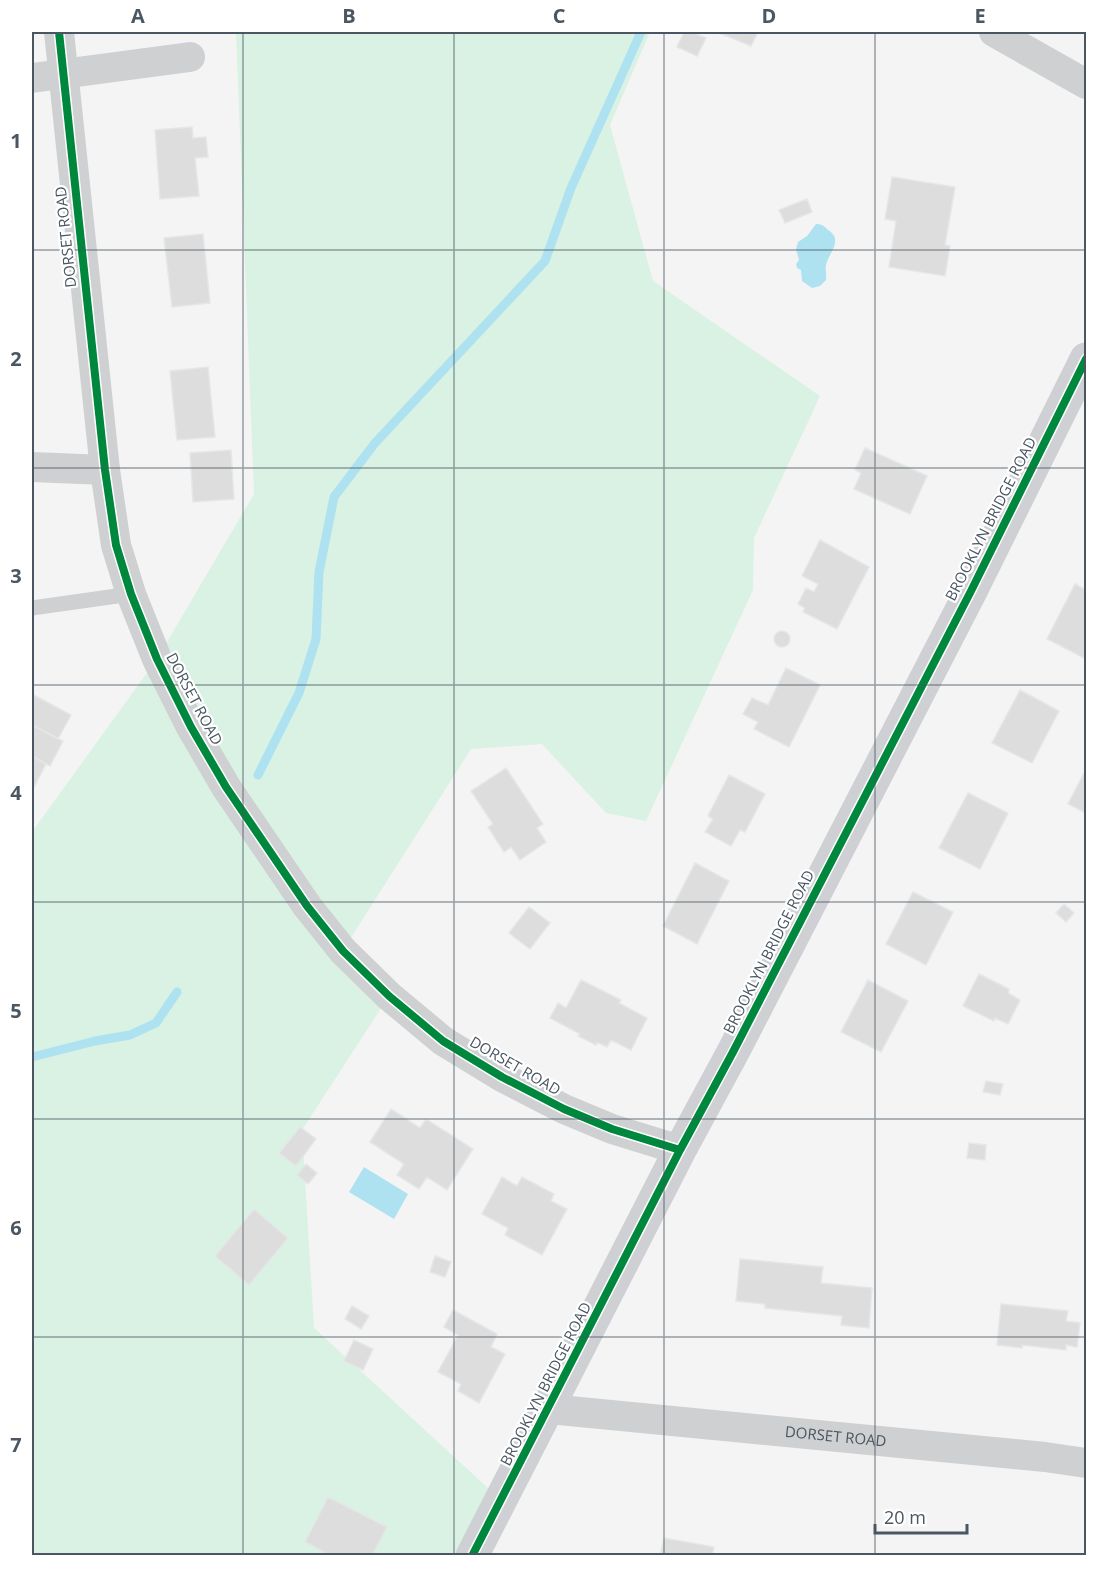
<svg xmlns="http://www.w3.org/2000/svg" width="1118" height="1587" viewBox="0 0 1118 1587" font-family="'Open Sans',sans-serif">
<rect width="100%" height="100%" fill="#f4f4f4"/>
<path fill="#d9f2e3" d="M236,32H650L610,125L653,281L820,396L754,538L753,590L646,821L606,813L542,744L471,749L343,950L389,996L302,1130L314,1328L501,1500L470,1555L32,1556V832L157,659L254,494Z"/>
<path fill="#aee2f0" d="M816,224C822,224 824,226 828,230C844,240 829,252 826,265C825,271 827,274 826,280L820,286L812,288L802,281L801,270L797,268L796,264L799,260L796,249L798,242L807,236Z
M364,1167L408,1194L394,1219L349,1192Z"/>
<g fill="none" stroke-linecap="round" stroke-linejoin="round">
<path stroke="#aee2f0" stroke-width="9" d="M258,775L299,693L316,639L319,572L334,497L375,443L545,261L571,188L641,32
M32,1057L95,1041L130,1035L156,1023L177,992"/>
</g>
<path fill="#ddddde" stroke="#e5e6e7" stroke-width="1.5" d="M684,32H691L706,38L697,56L677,47Z
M717,32H758L751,46Z
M192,127L193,138L206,137L208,157L195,158L199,196L160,199L155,130Z
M892,177L955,187L945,245L950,246L945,276L889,267L896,221L885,219Z
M807,199L812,212L785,223L779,210Z
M203,234L210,303L172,307L164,238Z
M208,367L215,437L177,440L170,371Z
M865,448L927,476L910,514L854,489L861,473L855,470Z
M231,450L234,499L193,502L190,453Z
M820,540L869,567L837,629L803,612L805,608L798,604L806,588L814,592L818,584L802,576Z
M1075,584L1086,590V659L1047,639Z
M774 639a8 8 0 1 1 16 0a8 8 0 1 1-16 0Z
M786,668L820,685L789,747L754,729L758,722L743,714L752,698L768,705Z
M1020,690L1059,711L1032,763L992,743Z
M32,694L71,715L58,739L32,725Z
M32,725L63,741L50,766L32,756Z
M32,756L46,764L33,789L32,788Z
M506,768L543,824L537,828L546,842L520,860L511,847L504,852L488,827L493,824L471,791Z
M1084,773L1086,775V807L1084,812L1068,804Z
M729,775L765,794L745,832L740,830L731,846L705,832L713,819L708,816Z
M968,793L1008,813L980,869L939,848Z
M695,863L729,881L697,944L663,926Z
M913,892L953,912L926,965L886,944Z
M1064,904L1074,913L1066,922L1056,913Z
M529,907L550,923L530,949L509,933Z
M979,974L1009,989L1008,993L1020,1000L1008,1024L995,1018L994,1021L963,1006Z
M581,980L621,1000L619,1003L647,1018L631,1050L611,1040L607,1047L597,1042L596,1045L578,1036L580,1034L550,1018L558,1003L566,1008Z
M868,980L908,1001L881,1052L841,1032Z
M986,1081L1003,1084L1000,1095L983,1092Z
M391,1109L420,1128L426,1119L473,1149L447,1190L427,1177L419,1189L397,1175L404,1164L370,1142Z
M300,1127L316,1139L296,1166L279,1153Z
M969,1143L986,1145L985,1160L967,1158Z
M306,1164L317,1173L308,1184L297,1175Z
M502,1177L517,1186L522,1177L554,1194L551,1201L567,1209L542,1255L505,1235L508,1228L482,1214Z
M254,1209L288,1238L249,1285L215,1256Z
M435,1256L451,1262L445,1277L430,1272Z
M740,1259L823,1267L821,1283L872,1288L869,1328L841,1325L842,1316L765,1308V1304L736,1301Z
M1001,1304L1068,1311L1066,1321L1080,1323L1077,1347L1066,1345V1350L1022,1345V1348L997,1345Z
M352,1306L369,1316L361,1329L345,1319Z
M453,1310L497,1334L491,1347L505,1354L479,1403L458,1391L461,1384L438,1372L458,1335L444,1327Z
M354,1340L373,1349L363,1370L344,1361Z
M328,1497L387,1527L372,1556H331L305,1542Z
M664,1538L714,1547L712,1556H660Z"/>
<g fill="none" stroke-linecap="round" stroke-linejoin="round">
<path stroke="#ced0d2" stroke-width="15" d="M32,608L131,594"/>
<g stroke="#ced0d2" stroke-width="30">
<path d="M59,32L105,470L116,545L131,594L157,659L191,727L226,787L307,906L343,951L389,996L443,1041L502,1077L564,1109L612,1129L680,1150"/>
<path d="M994,32L1086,84"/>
<path d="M32,78L190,57"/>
<path d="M32,467L105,470"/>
<path id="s1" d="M549,1409L1045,1457L1086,1463"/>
</g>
<path stroke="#ced0d4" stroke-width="33" d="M472,1556L680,1150L733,1052L971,591L1086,359"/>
<g stroke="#fff" stroke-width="11">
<path id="cycleway" d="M59,32L105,470L116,545L131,594L157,659L191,727L226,787L307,906L343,951L389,996L443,1041L502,1077L564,1109L612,1129L680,1150
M472,1556L680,1150L733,1052L971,591L1086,359"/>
</g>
<use href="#cycleway" stroke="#00873e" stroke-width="8"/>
</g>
<path fill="none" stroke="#4a5661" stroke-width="1.5" stroke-opacity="0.55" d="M243,32V1556M454,32V1556M664,32V1556M875,32V1556M32,250H1086M32,468H1086M32,685H1086M32,902H1086M32,1119H1086M32,1337H1086"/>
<g text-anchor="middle" stroke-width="4.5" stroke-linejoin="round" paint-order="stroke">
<g font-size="15" fill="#4a5661" stroke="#fff">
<text transform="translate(66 237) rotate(-96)" y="5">DORSET ROAD</text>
<text transform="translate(991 519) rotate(-63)" y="5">BROOKLYN BRIDGE ROAD</text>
<text transform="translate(194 699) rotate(62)" y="5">DORSET ROAD</text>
<text transform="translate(769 952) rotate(-63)" y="5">BROOKLYN BRIDGE ROAD</text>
<text transform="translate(515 1066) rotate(30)" y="5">DORSET ROAD</text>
<text transform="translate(546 1384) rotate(-63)" y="5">BROOKLYN BRIDGE ROAD</text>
<text dy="5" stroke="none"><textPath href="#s1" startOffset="288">DORSET ROAD</textPath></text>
</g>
</g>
<rect width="1118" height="1587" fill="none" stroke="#ffffff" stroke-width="66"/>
<path d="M875 1524v9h92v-9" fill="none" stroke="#4a5661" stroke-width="3"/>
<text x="884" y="1524" font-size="18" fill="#4a5661" stroke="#ffffff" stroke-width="4.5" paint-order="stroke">20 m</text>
<rect x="33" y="33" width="1052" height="1521" fill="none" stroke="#4a5661" stroke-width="2"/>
<g font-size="20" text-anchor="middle" font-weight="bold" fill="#4a5661">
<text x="138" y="23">A</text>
<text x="349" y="23">B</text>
<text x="559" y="23">C</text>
<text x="769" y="23">D</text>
<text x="980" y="23">E</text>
<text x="16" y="148">1</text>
<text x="16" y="366">2</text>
<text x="16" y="583">3</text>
<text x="16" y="800">4</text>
<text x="16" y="1018">5</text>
<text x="16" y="1235">6</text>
<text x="16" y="1452">7</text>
</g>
</svg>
